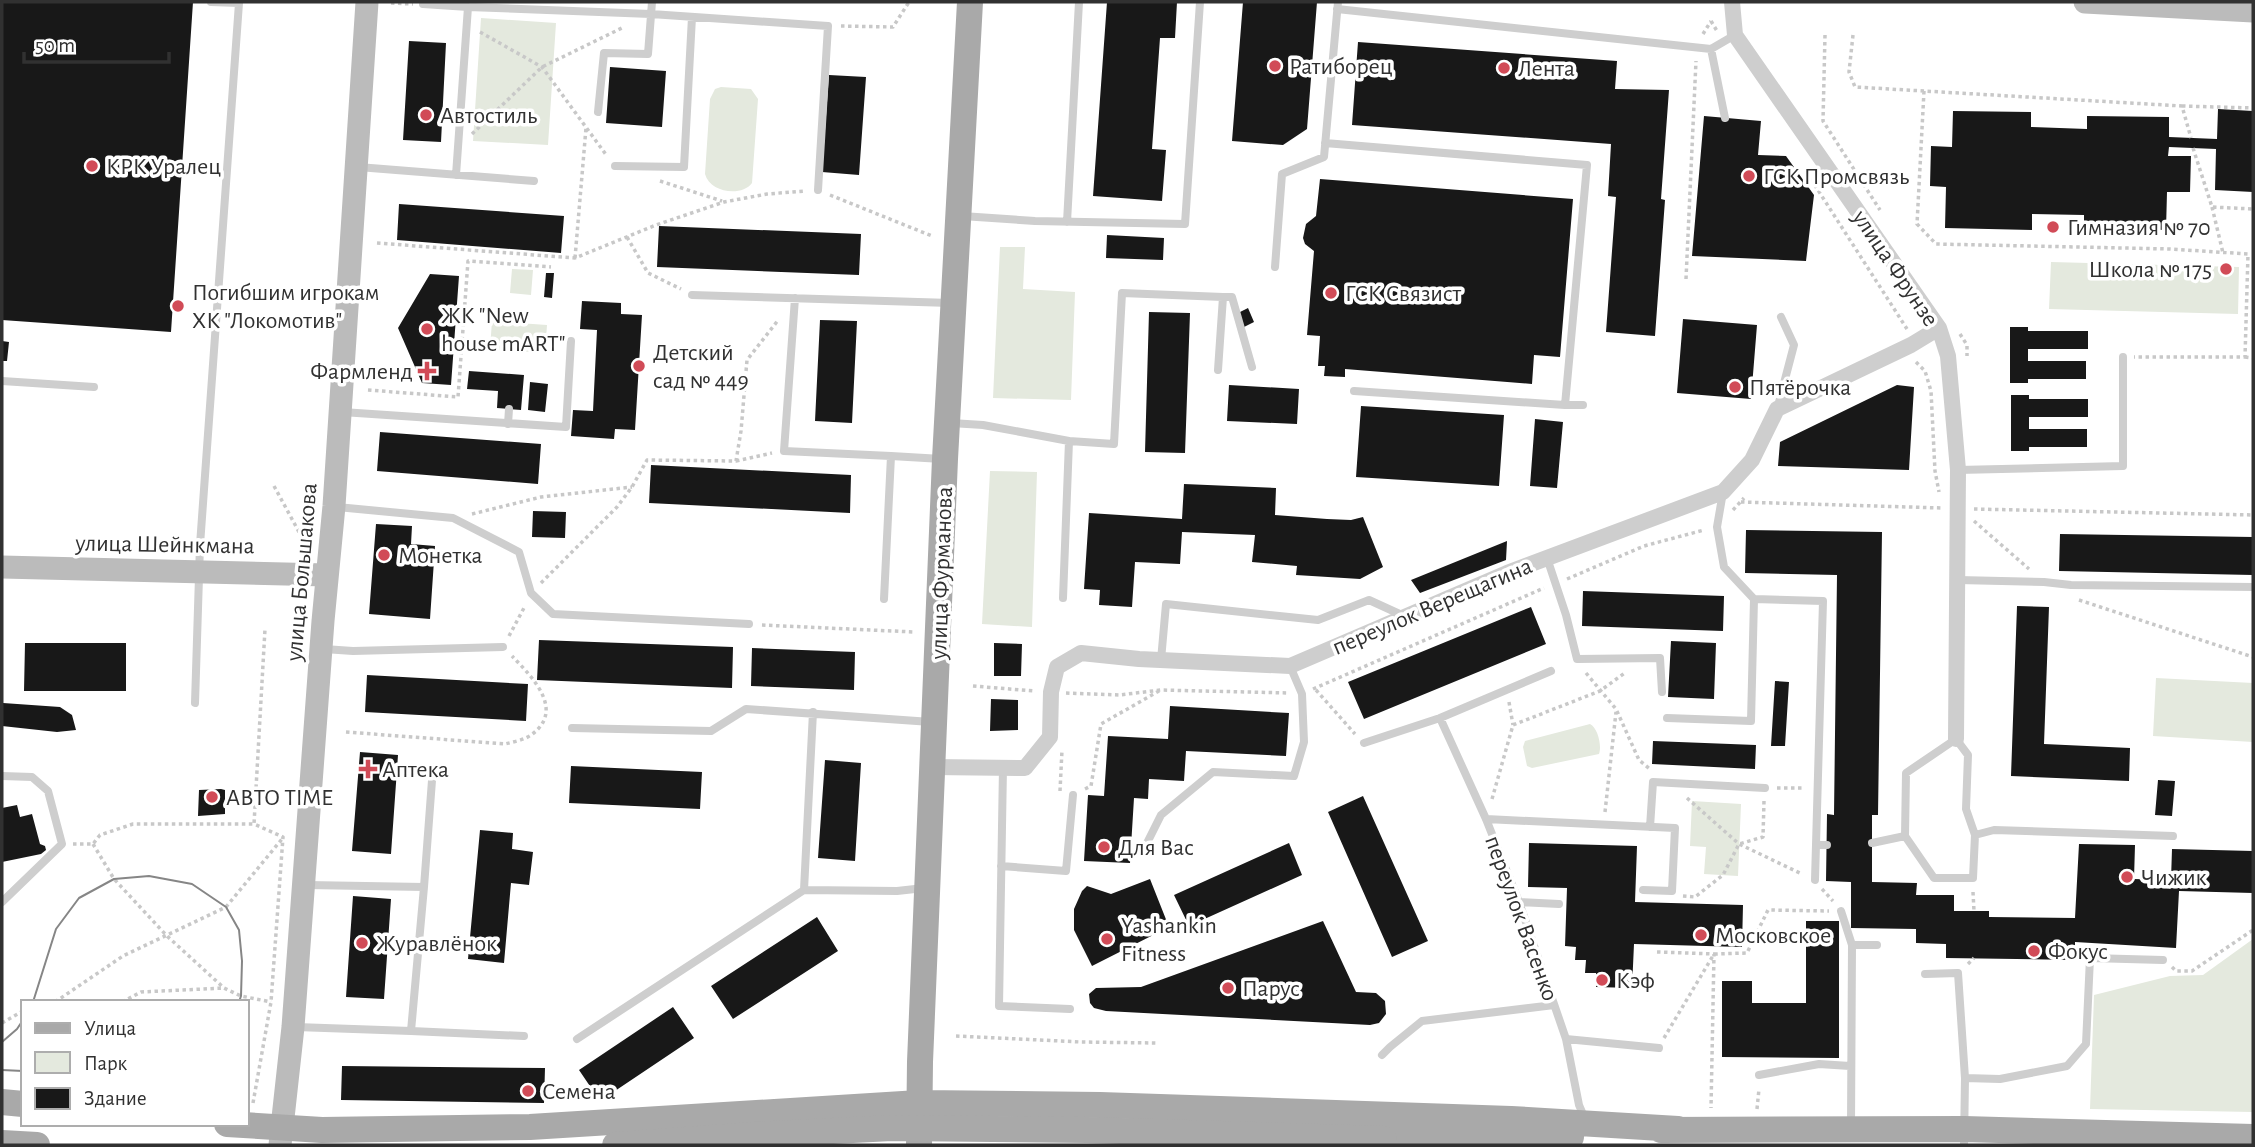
<svg xmlns="http://www.w3.org/2000/svg" width="2255" height="1147" viewBox="0 0 2255 1147" font-family="'Alegreya Sans',sans-serif">
<rect width="100%" height="100%" fill="#fff"/>
<path fill="#e4e9de" d="M481,18L556,23L548,145L473,141Z
M721,87L751,89L758,99L752,183C742,197 710,193 705,174L710,99L715,89Z
M1000,247H1025L1023,289L1075,292L1071,400L993,398Z
M2051,262L2239,267L2238,314L2049,309Z
M512,269L533,270L531,295L510,293Z
M492,321L547,325L545,353L490,349Z
M990,471L1037,472L1032,627L982,624Z
M2156,678L2253,683V742L2153,736Z
M1590,724C1598,728 1602,746 1599,754L1532,768L1527,766L1523,747L1525,741Z
M1692,801L1741,804L1738,876L1704,874L1706,847L1690,846Z
M2253,939V1112L2090,1109L2094,995L2170,976L2203,975Z"/>
<path fill="#181818" d="M2,2H193L171,332L2,320Z
M1107,2H1177L1175,38H1160L1152,149L1166,150L1162,201L1093,196Z
M1243,2H1317L1307,129L1283,145L1232,141Z
M409,41L446,43L441,142L403,140Z
M1358,42L1617,61L1615,89L1669,90L1661,199L1665,200L1655,336L1606,332L1616,197L1608,196L1611,144L1352,125Z
M610,67L666,71L662,127L606,123Z
M829,75L866,77L859,175L822,172Z
M2218,109L2253,111V192L2215,190L2216,149L2169,147L2168,156H2191L2190,192H2167L2166,230L2084,228V215L2032,214V230L1945,228L1946,187L1930,186L1931,146L1952,147L1953,111L2031,112V127L2087,129V116L2169,117V137L2217,139Z
M1704,116L1761,121L1758,155L1786,156L1814,195L1806,261L1692,256Z
M1320,179L1573,199L1560,357L1534,355L1532,384L1345,369V377L1324,376L1325,366H1318L1320,336L1307,335L1314,251L1305,244L1303,238L1306,224L1316,216Z
M399,204L564,216L561,253L397,240Z
M659,226L861,234L859,275L657,267Z
M1107,235L1164,238L1163,260L1106,258Z
M546,273H554L552,298L544,297Z
M430,274L459,276L451,385L422,383L398,328Z
M582,301L621,303V314L642,315L635,430L615,429L614,439L571,436L573,410L593,411L597,330L580,329Z
M1248,308L1254,322L1244,327L1238,313Z
M1149,312L1190,313L1185,453L1145,452Z
M1683,319L1757,325L1751,399L1677,393Z
M820,320L857,321L852,423L815,421Z
M2010,327H2028V331H2088V349H2028V361H2086V379H2028V383H2010Z
M2,341L9,342L7,361H2Z
M469,371L524,375L521,410L497,408L498,391L467,389Z
M530,382L548,384L545,412L528,410Z
M1229,385L1299,389L1297,424L1227,421Z
M1897,385L1914,387L1909,470L1778,466L1780,442Z
M2011,395H2029V399H2088V417H2029V429H2087V447H2029V451H2011Z
M1361,406L1504,415L1499,486L1356,477Z
M1535,419L1563,422L1557,488L1530,486Z
M380,432L541,444L538,484L377,471Z
M651,465L851,475L850,513L649,503Z
M1184,484L1276,488L1275,515L1327,519L1351,520L1363,517L1383,567L1360,579L1296,575L1297,566L1252,562L1255,535L1182,532L1180,564L1135,562L1132,607L1099,605L1100,590L1084,589L1089,513L1182,519Z
M533,511L566,512L565,538L532,537Z
M376,524L412,526L411,544L435,546L430,619L369,614Z
M1746,530L1882,532L1878,815H1872V882L1917,883L1916,895H1954V911H1989V917L2075,918L2079,844L2135,845L2134,879L2171,880L2172,849L2253,851V893L2179,891L2176,948L2075,942V960L1946,958V944L1916,943V929L1851,928V882L1826,881L1827,814L1834,815L1837,575L1745,573Z
M2060,534L2253,537V575L2059,571Z
M1507,541L1506,560L1420,593L1411,580Z
M1583,591L1724,596L1723,631L1582,626Z
M2017,606L2049,607L2044,744L2130,748L2129,781L2011,776Z
M1531,607L1546,644L1364,719L1348,682Z
M539,640L733,647L732,688L537,680Z
M1671,641L1716,643L1714,699L1668,697Z
M25,643H126V691H24Z
M994,643L1022,644L1021,676H994Z
M752,648L855,652L854,690L751,686Z
M367,675L528,684L526,721L365,712Z
M1775,681L1789,682L1785,746H1771Z
M991,699L1018,700V730L990,731Z
M3,703L60,707L72,715L76,730L57,732L2,726Z
M1170,706L1289,713L1286,756L1186,751L1184,781L1149,779L1148,799L1134,798L1130,863L1084,861L1088,795L1104,796L1108,736L1168,739Z
M1653,741L1756,745L1755,769L1652,764Z
M360,752L398,755L391,854L352,851Z
M825,760L861,763L855,861L818,858Z
M571,766L702,772L700,809L569,803Z
M2158,780L2175,781L2172,816L2155,815Z
M221,789L225,790V814L198,816L199,790Z
M1363,796L1428,941L1392,957L1328,812Z
M17,805L20,817L32,814L40,844L45,846L46,850L41,854L2,862V808Z
M480,830L513,833L512,849L533,852L529,885L511,883L504,963L468,959Z
M1289,843L1302,875L1189,926L1174,895Z
M1529,843L1637,846L1635,902L1743,905L1742,947L1634,944L1632,988L1596,987V973H1585L1586,960H1575L1576,947L1565,946L1567,888L1528,887Z
M1150,879L1169,927L1092,966L1074,930V909L1082,891L1087,886L1111,894Z
M353,896L391,899L384,999L346,997Z
M817,917L838,951L733,1019L711,986Z
M1323,921L1356,992L1376,993L1385,1001L1386,1014L1379,1023L1370,1025L1106,1011L1094,1008L1090,1003L1089,994L1096,988L1141,987Z
M1806,921H1839V1058L1722,1057V981H1752V1003H1806Z
M673,1007L694,1038L600,1101L579,1070Z
M342,1066L545,1068L544,1103L341,1100Z"/>
<g fill="none" stroke-linecap="round" stroke-linejoin="round">
<path stroke="#c8c8c8" stroke-width="3.5" stroke-dasharray="3.5 3.5" stroke-linecap="butt" d="M391,3L413,4
M1711,21L1717,31
M841,26L893,27L909,2
M480,32L542,67L607,156
M1703,34L1711,21
M1825,35L1823,121L1880,210
M1853,35L1849,72L1855,87L2182,106L2191,138
M1924,91L1917,224L1936,244L2170,249L2248,254L2245,357H2134
M2182,106L2253,108
M472,134L542,67L624,27
M2193,148L2212,207L2253,209
M1807,173L1907,329
M660,181L722,201
M830,195L932,236
M2212,207L2223,253
M627,237L648,273L681,289
M377,243L575,258L656,225L724,202L767,194L806,191
M575,258L586,128
M1686,279L1696,61
M1960,334L1967,345V356
M2245,357L2253,358
M1916,362L1925,371L1931,391L1935,471L1939,492
M368,390L458,397L468,261L551,267
M736,461L772,453
M274,486L305,543
M1741,502L1942,508
M1974,509L2253,515
M1733,510L1744,498
M472,514L541,497L632,487
M1974,521L2029,569
M1567,579L1644,546L1704,530
M541,583L617,507L632,487L647,460L736,461L741,431L747,360L779,319
M2079,600L2253,657
M762,625L914,632
M509,636L525,606
M1586,673L1616,709L1639,760L1651,770
M973,686L1034,691
M1313,689L1544,588
M1316,690L1355,734
M1066,693L1119,695L1161,690L1289,693
M1509,702L1513,725
M346,732L505,744C513,742 524,740 531,735C566,710 532,677 512,656
M1777,788H1804
M1085,789L1091,786L1101,724L1159,691
M1060,791L1062,750
M1687,798L1739,844L1802,874
M1492,799L1513,725L1600,691L1626,672
M1605,812L1616,712
M73,844H93L100,835L133,824H254
M93,844L114,879L167,936L224,988L241,996L271,1002
M1822,889L1833,901
M1973,892L1974,911
M1683,896L1695,897L1723,875L1739,844L1763,837L1764,801
M1657,952L1714,954L1711,1108
M1968,964L1974,958
M2172,967L2176,971H2192L2253,930
M55,1002L123,956L226,907L282,839
M122,1002L141,992L224,988
M2,1023L23,1011
M956,1036L1081,1042L1157,1043
M1664,1038L1714,954L1747,953L1768,910L1829,911
M253,1103L271,1002L283,837L254,824L265,629
M1757,1109L1759,1089"/>
<path stroke="#cecece" stroke-width="8" d="M423,4L468,7
M1337,9L1711,49L1735,35
M1711,49L1725,118
M598,112L604,53L648,54L652,2
M1325,143L1587,165L1565,405H1583
M615,166L684,167L692,17
M358,167L534,181
M456,175L468,7L651,14L828,26L818,190
M962,216L1035,221L1185,224L1200,2
M1067,222L1079,2
M1275,267L1282,174L1324,157L1338,2
M692,295L951,303
M1223,297H1232L1252,367
M795,298L784,451L891,456
M2,381L94,387
M1354,391L1565,405
M1778,406L1794,345L1781,317
M342,412L566,427L571,341
M951,423L983,425L1069,441L1063,598
M508,424L509,409
M1069,441L1114,444L1122,293L1223,297L1218,370
M1958,470L2123,466V357
M337,507L453,518L519,552L531,593L553,614L749,624
M1547,558L1566,615L1577,659L1660,658L1662,692
M1958,580L2044,582L2071,585L2253,587
M884,599L891,456L942,459
M1754,599L1823,601L1815,880
M324,649L353,651L503,647
M1161,660L1166,604L1318,620L1369,600L1404,616
M195,703L200,545L239,3L211,2
M1440,718L1486,819L1519,902L1566,1039L1579,1105L1585,1119
M1667,718L1751,721L1754,599L1724,567L1717,527L1723,492
M572,728L711,731L746,709L931,722
M1956,739L1968,755L1966,809L1975,835L1973,878H1934L1905,836L1906,773Z
M1364,743L1440,718L1551,671
M1003,767L999,1006L1070,1009
M2,776L32,777L48,791L62,844L2,902
M1486,819L1675,828L1672,891L1643,890
M1650,827L1653,782L1765,788
M1975,835L1994,830L2173,836
M1147,843L1161,815L1213,772L1294,776L1304,742L1302,694L1290,666
M1872,843L1905,836
M1817,845H1827
M1001,866L1066,871L1073,795
M424,887L433,767
M804,890L813,712
M1519,902L1559,904
M1841,911L1852,945
M1925,974L1958,973L1965,1078L1964,1145
M296,1027L411,1031L424,887L307,885
M411,1031L524,1036
M577,1039L804,890L897,891L924,888
M1566,1039L1659,1048
M1382,1055L1390,1047L1422,1021L1554,1005
M1759,1075L1819,1064L1850,1066
M1965,1078L2000,1079L2067,1066L2086,1044L2090,958L2163,960
M1851,1125L1852,945H1877"/>
<path stroke="#cecece" stroke-width="16" d="M1732,2L1735,35L1939,328L1948,356L1958,470L1956,739
M932,767L1025,768L1050,737L1051,692L1057,667L1081,653L1139,659L1290,666L1507,573L1723,492L1752,460L1777,409L1911,345L1939,328"/>
<path stroke="#bbb" stroke-width="23" d="M2085,2L2253,11
M2,567L327,575
M280,1145L293,1027L323,621L334,506L367,2"/>
<path stroke="#a9a9a9" stroke-width="26" d="M2,1102L23,1104
M227,1124L322,1130L530,1127L919,1103L1100,1105L1511,1119L1678,1129
M1661,1130L1964,1129L2253,1137
M1384,1139L1509,1141L1571,1137
M2,1143L37,1145
M919,1145L920,1062L945,459L970,2"/>
<path stroke="#868686" stroke-width="2" d="M33,1002L56,929L79,898L114,879L149,876L192,884L226,907L239,930L242,961L241,996L239,1002
M2,1042L17,1029L23,1020
M2,1070L23,1071"/>
<path stroke="#a9a9a9" stroke-width="26" d="M615,1145L754,1135L892,1128L1087,1130L1384,1139"/>
</g>
<g fill="#d14b57" stroke="#fff" stroke-width="2.5">
<circle cx="1275" cy="66" r="7"/>
<circle cx="1504" cy="68" r="7"/>
<circle cx="426" cy="115" r="7"/>
<circle cx="92" cy="166" r="7"/>
<circle cx="1749" cy="176" r="7"/>
<circle cx="2053" cy="227" r="7"/>
<circle cx="2226" cy="269" r="7"/>
<circle cx="1331" cy="293" r="7"/>
<circle cx="178" cy="306" r="7"/>
<circle cx="427" cy="329" r="7"/>
<circle cx="639" cy="366" r="7"/>
<path d="M423.5 360.5h7v7h7v7h-7v7h-7v-7h-7v-7h7z"/>
<circle cx="1735" cy="387" r="7"/>
<circle cx="384" cy="555" r="7"/>
<path d="M364.5 758.5h7v7h7v7h-7v7h-7v-7h-7v-7h7z"/>
<circle cx="212" cy="797" r="7"/>
<circle cx="1104" cy="847" r="7"/>
<circle cx="2127" cy="877" r="7"/>
<circle cx="1701" cy="935" r="7"/>
<circle cx="1107" cy="939" r="7"/>
<circle cx="362" cy="943" r="7"/>
<circle cx="2034" cy="951" r="7"/>
<circle cx="1602" cy="980" r="7"/>
<circle cx="1228" cy="988" r="7"/>
<circle cx="528" cy="1091" r="7"/>
</g>
<g text-anchor="middle" stroke-width="7" stroke-linejoin="round" paint-order="stroke">
<g font-size="24" fill="#313131" stroke="#fff" text-anchor="start">
<text x="1289" y="74">Ратиборец</text>
<text x="1518" y="76">Лента</text>
<text x="440" y="123">Автостиль</text>
<text x="106" y="174">КРК Уралец</text>
<text x="1763" y="184">ГСК Промсвязь</text>
<text x="2067" y="235">Гимназия № 70</text>
<text x="2212" y="277" text-anchor="end">Школа № 175</text>
<text x="192" y="300">Погибшим игрокам<tspan x="192" dy="28">ХК "Локомотив"</tspan></text>
<text x="1345" y="301">ГСК Связист</text>
<text x="441" y="323">ЖК "New<tspan x="441" dy="28">house mART"</tspan></text>
<text x="653" y="360">Детский<tspan x="653" dy="28">сад № 449</tspan></text>
<text x="413" y="379" text-anchor="end">Фармленд</text>
<text x="1749" y="395">Пятёрочка</text>
<text x="398" y="563">Монетка</text>
<text x="382" y="777">Аптека</text>
<text x="226" y="805">АВТО TIME</text>
<text x="1118" y="855">Для Вас</text>
<text x="2141" y="885">Чижик</text>
<text x="1121" y="933">Yashankin<tspan x="1121" dy="28">Fitness</tspan></text>
<text x="1715" y="943">Московское</text>
<text x="376" y="951">Журавлёнок</text>
<text x="2048" y="959">Фокус</text>
<text x="1616" y="988">Кэф</text>
<text x="1242" y="996">Парус</text>
<text x="542" y="1099">Семена</text>
</g>
<g font-size="24" fill="#313131" stroke="#fff">
<text transform="translate(1896 268) rotate(56)" y="8">улица Фрунзе</text>
<text transform="translate(165 544) rotate(1)" y="8">улица Шейнкмана</text>
<text transform="translate(301 572) rotate(-85)" y="8">улица Большакова</text>
<text transform="translate(941 573) rotate(-88)" y="8">улица Фурманова</text>
<text transform="translate(1432 606) rotate(-23)" y="8">переулок Верещагина</text>
<text transform="translate(1522 918) rotate(70)" y="8">переулок Васенко</text>
</g>
</g>
<rect width="2255" height="1147" fill="none" stroke="#313131" stroke-width="7"/>
<rect x="21" y="1000" width="228" height="126" fill="#ffffff" stroke="#adadad" stroke-width="2"/>
<rect x="35" y="1023" width="35" height="10" fill="#a9a9a9" stroke="#adadad" stroke-width="2"/>
<text x="84" y="1035" font-size="21" fill="#313131">Улица</text>
<rect x="35" y="1052" width="35" height="21" fill="#e4e9de" stroke="#adadad" stroke-width="2"/>
<text x="84" y="1070" font-size="21" fill="#313131">Парк</text>
<rect x="35" y="1088" width="35" height="21" fill="#181818" stroke="#adadad" stroke-width="2"/>
<text x="84" y="1105" font-size="21" fill="#313131">Здание</text>
<path d="M24 52v10h145v-10" fill="none" stroke="#313131" stroke-width="3.5"/>
<text x="35" y="52" font-size="21" fill="#313131" stroke="#ffffff" stroke-width="5" paint-order="stroke">50 m</text>
</svg>
